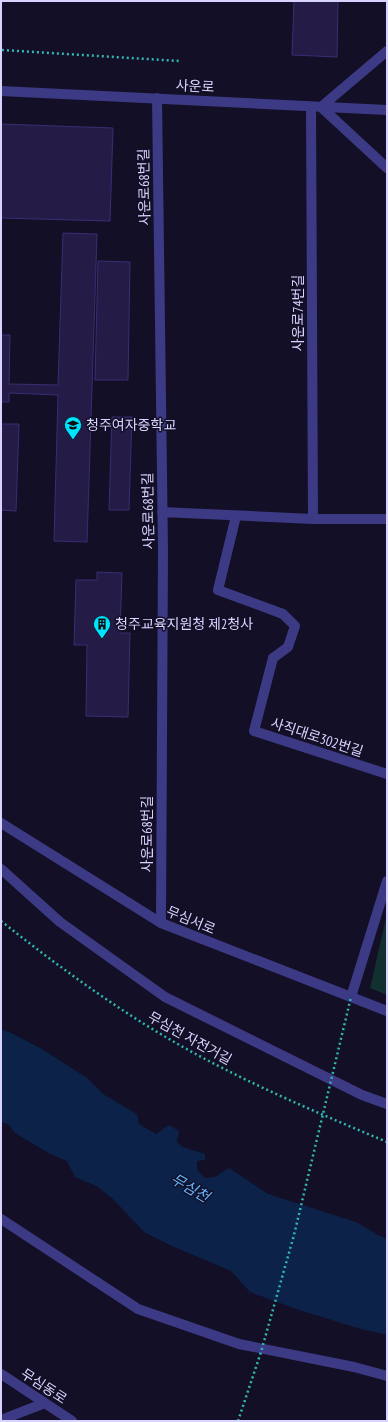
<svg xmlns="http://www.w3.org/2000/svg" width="388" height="1422" viewBox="0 0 388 1422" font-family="'PT Sans Narrow','Noto Sans KR',sans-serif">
<rect width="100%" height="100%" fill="#130f26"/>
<path fill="#12302f" d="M387,914V995L370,988Z"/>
<path fill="#0c2248" d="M1,1029L9,1032L42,1049L87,1078L103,1094L137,1114L139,1124L156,1134L169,1125L179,1131L177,1142L183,1147L205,1154V1160L197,1161V1170L205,1178L215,1177L229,1168L268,1194L356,1222L380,1236L387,1239V1335L361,1329L299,1310L250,1292L231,1271L172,1246L144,1232L114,1200L98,1187L75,1177L67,1161L50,1154L15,1133L8,1124L1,1122Z"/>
<path fill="#241b47" stroke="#3b2d73" d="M294,1H338L337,57L292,55Z
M1,124L113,128L110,221L1,218Z
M63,233L97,234L87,542L54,541L58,395L9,393V402H1V335H10L9,384L58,385Z
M98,261L130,262L128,380H95Z
M112,417H132L129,510H109Z
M1,424H19L16,511L1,510Z
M97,572L122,573L120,633H130L128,717L86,716L87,645H74L76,580H97Z"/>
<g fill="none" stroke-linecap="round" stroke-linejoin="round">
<path stroke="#2fb8b0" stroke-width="2.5" stroke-dasharray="2 3" stroke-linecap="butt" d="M2,50L179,61
M1,921C59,967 119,1011 183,1047C249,1084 318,1113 387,1142"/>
<path stroke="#3d3a85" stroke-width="10" d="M236,516L218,590L283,614L295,626L288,647L273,658
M1,1420L45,1403"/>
<path stroke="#3d3a85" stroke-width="10" d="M157,98L163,550L161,923
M311,107L313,519
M162,512L313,519H387
M273,658L254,731L387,774
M1,869L60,922L165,997L362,1095L387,1104
M1,1219L138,1309L239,1344L354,1367L387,1376"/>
<path stroke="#3d3a85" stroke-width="10" d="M1,91L387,110
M321,107L387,168
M321,107L387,51
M1,823L161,923L387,1011
M351,997L387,881
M1,1374L72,1421"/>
<path stroke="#2fb8b0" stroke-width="2.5" stroke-dasharray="2 3" stroke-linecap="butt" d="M238,1421L261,1352L294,1235L351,997"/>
</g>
<defs>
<g id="school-pin" transform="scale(0.9)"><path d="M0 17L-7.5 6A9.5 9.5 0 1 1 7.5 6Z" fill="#00e5ff" stroke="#130f26"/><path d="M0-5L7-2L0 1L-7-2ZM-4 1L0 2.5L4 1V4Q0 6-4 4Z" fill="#111"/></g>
<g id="building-pin" transform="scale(0.9)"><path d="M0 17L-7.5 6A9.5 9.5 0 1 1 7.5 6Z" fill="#00e5ff" stroke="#130f26"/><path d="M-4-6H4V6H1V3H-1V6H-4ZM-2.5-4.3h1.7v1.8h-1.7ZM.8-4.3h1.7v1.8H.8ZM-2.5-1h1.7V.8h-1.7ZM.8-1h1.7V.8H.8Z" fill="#111"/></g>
</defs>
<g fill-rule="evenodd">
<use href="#school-pin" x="73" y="425"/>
<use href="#building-pin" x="102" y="624"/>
</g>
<g text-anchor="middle" stroke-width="3" stroke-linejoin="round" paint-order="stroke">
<g font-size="14" fill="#d9d4ff" stroke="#130f26">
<text transform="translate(195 86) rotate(3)" y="5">사운로</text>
<text transform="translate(144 187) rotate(-91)" y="5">사운로68번길</text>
<text transform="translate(298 313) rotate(-90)" y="5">사운로74번길</text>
<text transform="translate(148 511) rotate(-91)" y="5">사운로68번길</text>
<text transform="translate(317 737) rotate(18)" y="5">사직대로302번길</text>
<text transform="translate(147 834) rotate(-90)" y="5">사운로68번길</text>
<text transform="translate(191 920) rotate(22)" y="5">무심서로</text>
<text transform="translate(190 1038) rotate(29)" y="5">무심천 자전거길</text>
<text transform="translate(44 1386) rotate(33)" y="5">무심동로</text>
</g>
<g font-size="14" fill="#d9d4ff" stroke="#130f26" text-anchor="start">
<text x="86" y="430">청주여자중학교</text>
<text x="115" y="629">청주교육지원청 제2청사</text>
</g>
<g font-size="15" font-style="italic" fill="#62b6ff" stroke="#130f26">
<text transform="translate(190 1188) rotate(30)" y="5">무심천</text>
</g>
</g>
<rect width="388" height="1422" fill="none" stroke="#d9d4ff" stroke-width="4"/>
</svg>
